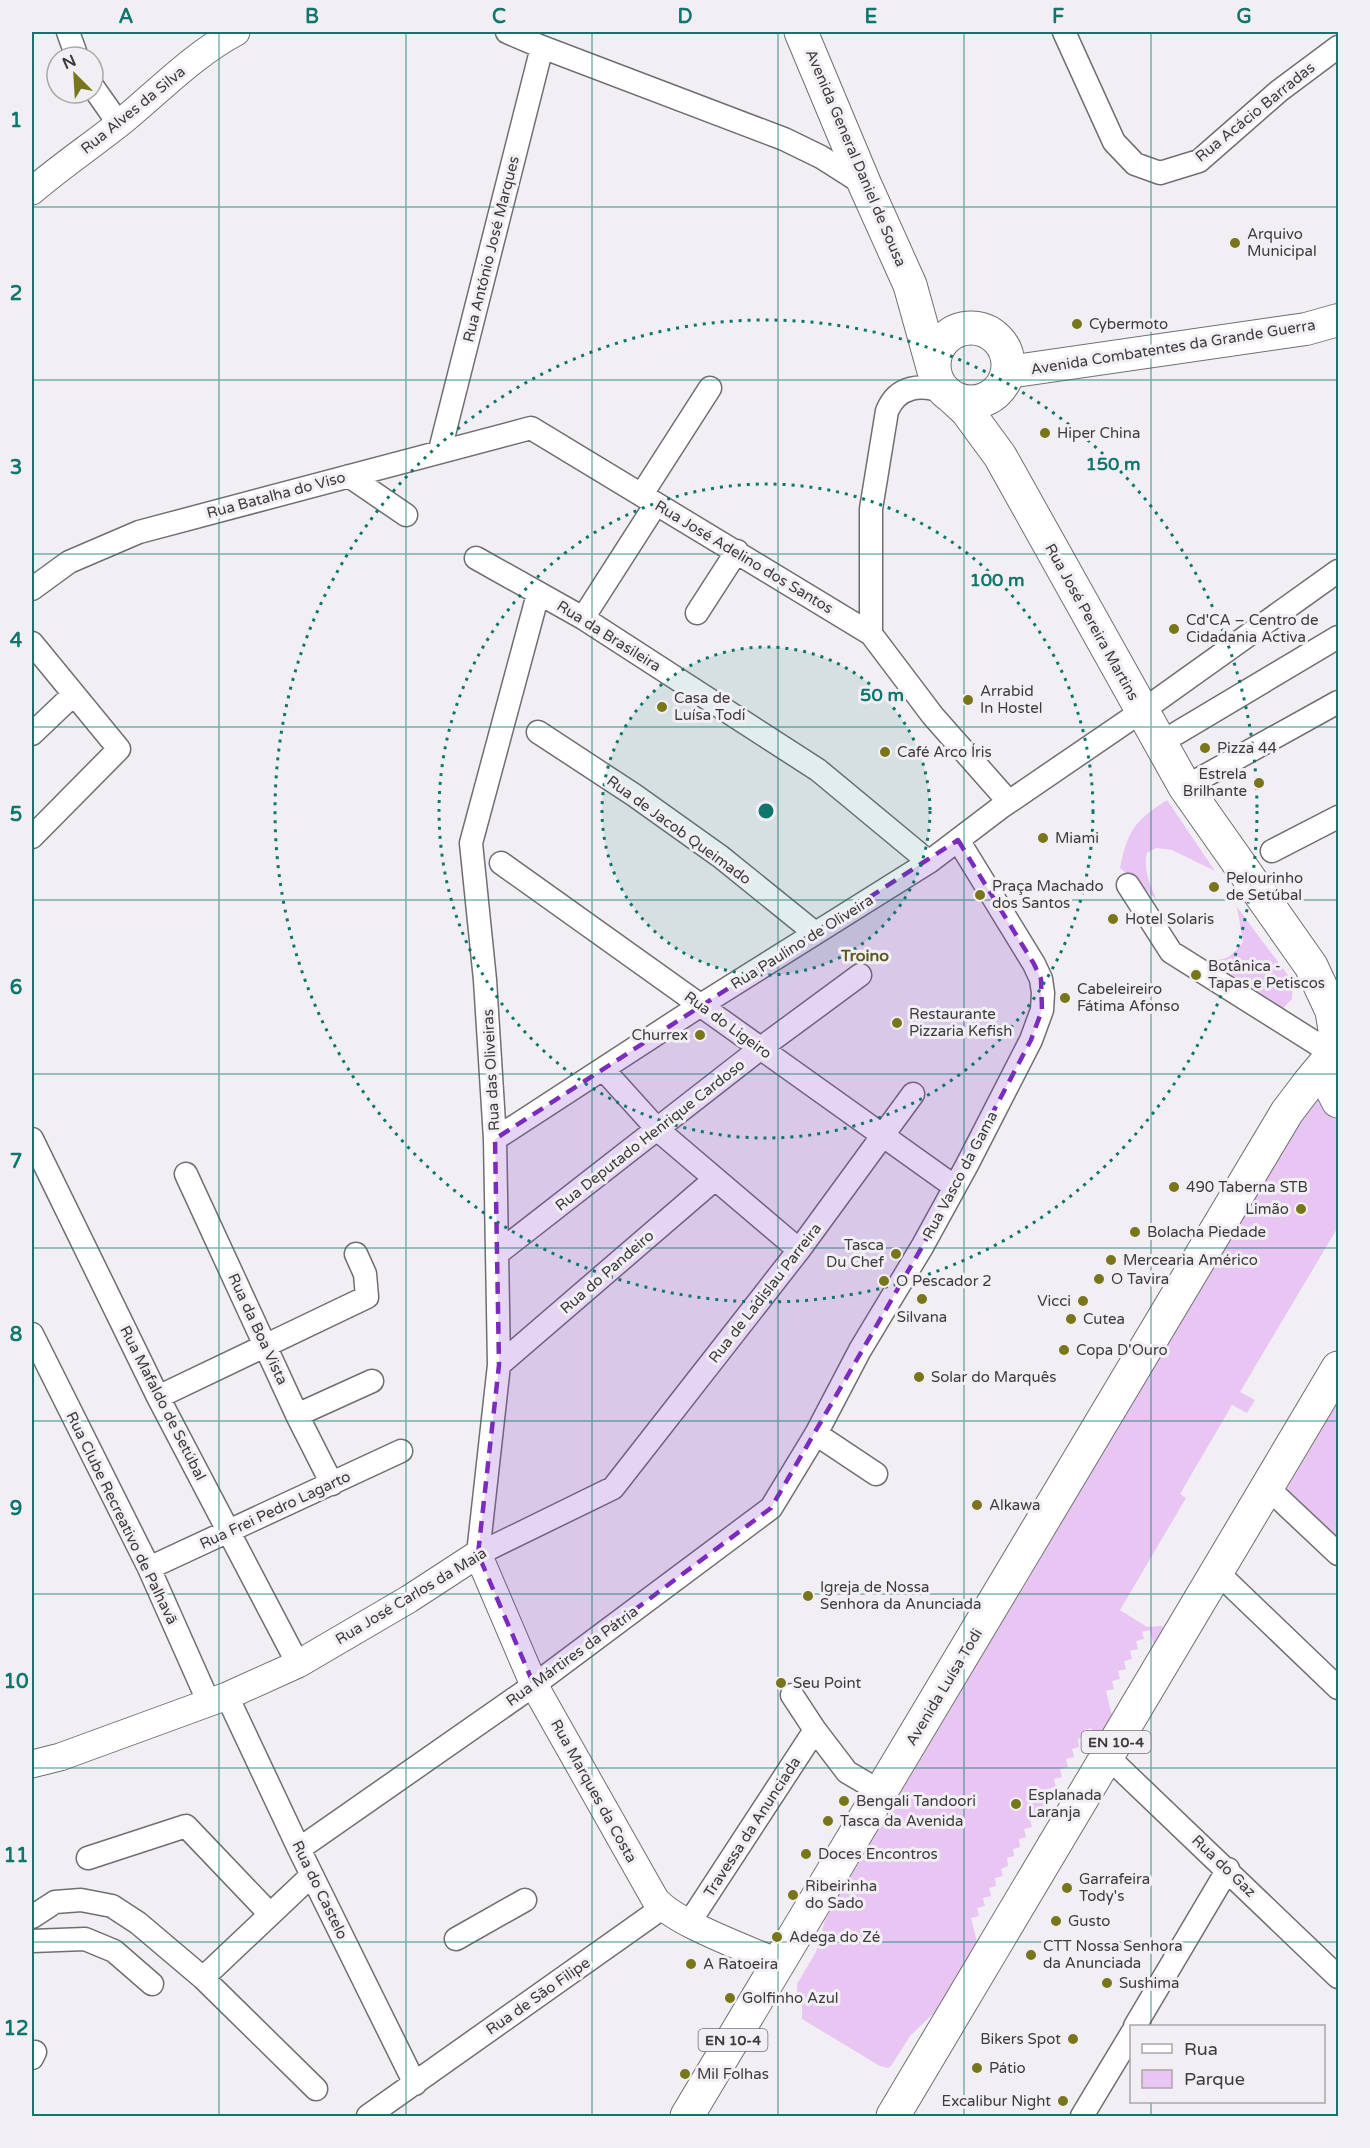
<svg xmlns="http://www.w3.org/2000/svg" width="1370" height="2148" viewBox="0 0 1370 2148" font-family="'Varela Round',sans-serif">
<rect width="100%" height="100%" fill="#f2eff4"/>
<path fill="#e8c5f3" d="M1167,800L1215,871L1172,850L1156,848L1147,853C1143,868 1150,886 1157,900L1120,868C1128,829 1135,821 1167,800Z
M1237,907L1293,982L1292,999L1283,1008L1271,1011L1204,967L1210,958C1224,964 1235,953 1243,942Z
M1319,1097L1338,1116V1227L1240,1392L1255,1400L1247,1413L1232,1405L1180,1494L1186,1498L1120,1610L1147,1627L1162,1626L1164,1629L1154,1646L1150,1630L1142,1632L1144,1639L1136,1641L1138,1649L1130,1651L1132,1659L1124,1661L1126,1669L1118,1671L1120,1679L1112,1681L1114,1689L1106,1691L1112,1715L1096,1744L1091,1728L1084,1730L1085,1737L1078,1739L1079,1747L1072,1749L1074,1757L1066,1759L1068,1767L1060,1769L1062,1777L1054,1779L1056,1787L1048,1789L1050,1797L1042,1799L1044,1807L1036,1809L1038,1817L1030,1819L1032,1827L1024,1829L1026,1837L1019,1839L1020,1847L1013,1849L1014,1856L1007,1858L1008,1866L1001,1869L1003,1876L995,1878L996,1886L989,1888L991,1896L983,1898L985,1906L977,1908L979,1916L971,1918L977,1942L935,2012L910,2036L891,2066L888,2068L880,2066L802,2019V2003L797,1991V1984L816,1952L825,1920L1301,1121Z
M1338,1402V1543L1285,1492Z"/>
<g fill="none" stroke-linecap="round" stroke-linejoin="round">
<g stroke="#716e72" stroke-width="25">
<path id="minor" d="M68,32L77,57
M507,32L542,47L784,139L821,157L865,185
M1064,32L1114,142L1135,164L1160,173L1199,161L1279,91L1338,47
M93,87L119,124
M440,450L542,47
M349,476L406,515
M642,494L710,388
M476,558L583,618L818,770L929,862
M32,589L69,562L139,532L531,428L871,634L933,716L1009,802
M697,613L737,551
M583,618L656,504
M871,634V509L887,411C898,385 921,384 945,392
M32,643L119,749L32,837
M538,732L634,795L721,857L815,933
M1177,733L1338,637
M32,734L74,694
M1185,787L1338,702
M1272,851L1338,817
M501,863L955,1187
M1128,885L1171,952L1333,1054
M603,1069L658,1130L799,1250
M32,1139L158,1397L298,1664
M495,1139L701,1005L929,862L1000,808L1142,711L1338,571
M186,1174L297,1415L332,1484
M498,1253L761,1048L860,975
M32,1334L149,1568L209,1703
M499,1365L715,1179
M158,1397L367,1297L365,1274L356,1254
M297,1415L372,1381
M816,1434L876,1474
M1268,1488L1338,1554
M478,1554L499,1365L495,1139L485,980L471,843L538,594
M478,1554L613,1488L799,1250L913,1094
M149,1568L401,1451
M1217,1572L1338,1688
M792,1695L815,1730L847,1772L881,1792
M227,1696L299,1849L415,2084
M1107,1756L1338,1977
M299,1849L534,1685L771,1508L816,1434L860,1350L922,1247L967,1165L1031,1040L1042,1010L1043,993L1041,979L1034,964L958,840
M88,1858L186,1826L270,1914
M32,1917L55,1902L81,1900L112,1906L138,1923L203,1978L316,2089
M689,1923L815,1730
M456,1939L525,1900
M32,1941L85,1939L114,1951L152,1984
M203,1978L312,1875
M1135,2026L1228,1869
M32,2058L35,2052
M368,2116L662,1908
M1082,2116L1132,2033"/>
</g>
<g stroke="#716e72" stroke-width="29">
<path id="tertiary" d="M32,191C60,167 91,146 120,123C158,92 193,55 236,32
M32,1764L60,1757L227,1696L298,1664L409,1599L478,1554L534,1685L655,1899C674,1923 748,1949 779,1963"/>
</g>
<g stroke="#716e72" stroke-width="34">
<path id="secondary" d="M1008,372L1306,329L1338,320"/>
</g>
<g stroke="#716e72" stroke-width="35">
<path id="primary" d="M801,32L865,185L910,285L934,371
M934 365a37 37 0 1 1 74 0a37 37 0 1 1-74 0Z
M954,399L967,411L1000,456L1185,787L1311,966L1332,1011L1335,1030L1333,1054L1328,1069L1329,1083L1338,1101
M687,2116L1287,1112L1309,1083L1338,1048
M893,2116L1338,1368"/>
</g>
<use href="#minor" stroke="#fff" stroke-width="22"/>
<use href="#tertiary" stroke="#fff" stroke-width="27"/>
<use href="#secondary" stroke="#fff" stroke-width="32"/>
<use href="#primary" stroke="#fff" stroke-width="33"/>
</g>
<path fill="#7b2cbf" fill-opacity="0.2" stroke="#7b2cbf" stroke-width="4.5" stroke-dasharray="12 8" stroke-linejoin="round" d="M958,840L1034,964L1041,979L1042,1010L1031,1040L922,1247L771,1508L534,1685L478,1554L499,1365L495,1139Z"/>
<path fill="none" stroke="#0f766e" stroke-width="1.5" stroke-opacity="0.55" d="M219,32V2116M406,32V2116M592,32V2116M778,32V2116M964,32V2116M1151,32V2026M32,207H1338M32,380H1338M32,554H1338M32,727H1338M32,900H1338M32,1074H1338M32,1248H1338M32,1421H1338M32,1594H1338M32,1768H1338M32,1942H1338M1151,2102V2116"/>
<circle cx="766" cy="811" r="164" fill="#0f766e" fill-opacity=".12"/>
<g fill="none" stroke="#0f766e" stroke-width="3" stroke-dasharray="3 6">
<circle cx="766" cy="811" r="164"/>
<circle cx="766" cy="811" r="327"/>
<circle cx="766" cy="811" r="491"/>
</g>
<g fill="#78751a" stroke="#f2eff4" stroke-width="2">
<circle cx="1235" cy="243" r="6"/>
<circle cx="1077" cy="324" r="6"/>
<circle cx="1045" cy="433" r="6"/>
<circle cx="1174" cy="629" r="6"/>
<circle cx="968" cy="700" r="6"/>
<circle cx="662" cy="707" r="6"/>
<circle cx="1205" cy="748" r="6"/>
<circle cx="885" cy="752" r="6"/>
<circle cx="1259" cy="783" r="6"/>
<circle cx="1043" cy="838" r="6"/>
<circle cx="1214" cy="887" r="6"/>
<circle cx="980" cy="895" r="6"/>
<circle cx="1113" cy="919" r="6"/>
<circle cx="1196" cy="975" r="6"/>
<circle cx="1065" cy="998" r="6"/>
<circle cx="897" cy="1023" r="6"/>
<circle cx="700" cy="1035" r="6"/>
<circle cx="1174" cy="1187" r="6"/>
<circle cx="1301" cy="1209" r="6"/>
<circle cx="1135" cy="1232" r="6"/>
<circle cx="896" cy="1254" r="6"/>
<circle cx="1111" cy="1260" r="6"/>
<circle cx="1099" cy="1279" r="6"/>
<circle cx="884" cy="1281" r="6"/>
<circle cx="922" cy="1299" r="6"/>
<circle cx="1083" cy="1301" r="6"/>
<circle cx="1071" cy="1319" r="6"/>
<circle cx="1064" cy="1350" r="6"/>
<circle cx="919" cy="1377" r="6"/>
<circle cx="977" cy="1505" r="6"/>
<circle cx="808" cy="1596" r="6"/>
<circle cx="781" cy="1683" r="6"/>
<circle cx="844" cy="1801" r="6"/>
<circle cx="1016" cy="1804" r="6"/>
<circle cx="828" cy="1821" r="6"/>
<circle cx="806" cy="1854" r="6"/>
<circle cx="1067" cy="1888" r="6"/>
<circle cx="793" cy="1895" r="6"/>
<circle cx="1056" cy="1921" r="6"/>
<circle cx="777" cy="1937" r="6"/>
<circle cx="1031" cy="1955" r="6"/>
<circle cx="691" cy="1964" r="6"/>
<circle cx="1107" cy="1983" r="6"/>
<circle cx="730" cy="1998" r="6"/>
<circle cx="1073" cy="2039" r="6"/>
<circle cx="977" cy="2068" r="6"/>
<circle cx="685" cy="2074" r="6"/>
<circle cx="1063" cy="2101" r="6"/>
</g>
<g text-anchor="middle" stroke-width="6" stroke-linejoin="round" paint-order="stroke">
<g fill="#f2eff4" stroke="#737174" stroke-width="1.5">
<rect x="1081.5" y="1731" width="69" height="22" rx="4.5"/>
<rect x="698.5" y="2029" width="69" height="22" rx="4.5"/>
</g>
<g font-size="14" font-weight="bold" fill="#3d3b3d">
<text x="1116" y="1747">EN 10-4</text>
<text x="733" y="2045">EN 10-4</text>
</g>
<g font-size="15" fill="#3d3b3d" stroke="#f2eff4">
<text transform="translate(133 110) rotate(-39)" y="5">Rua Alves da Silva</text>
<text transform="translate(1255 112) rotate(-39)" y="5">Rua Acácio Barradas</text>
<text transform="translate(856 158) rotate(67)" y="5">Avenida General Daniel de Sousa</text>
<text transform="translate(491 249) rotate(-76)" y="5">Rua António José Marques</text>
<text transform="translate(1173 347) rotate(-9)" y="5">Avenida Combatentes da Grande Guerra</text>
<text transform="translate(276 495) rotate(-15)" y="5">Rua Batalha do Viso</text>
<text transform="translate(744 557) rotate(31)" y="5">Rua José Adelino dos Santos</text>
<text transform="translate(1092 622) rotate(61)" y="5">Rua José Pereira Martins</text>
<text transform="translate(609 636) rotate(32)" y="5">Rua da Brasileira</text>
<text transform="translate(679 830) rotate(36)" y="5">Rua de Jacob Queimado</text>
<text transform="translate(802 942) rotate(-32)" y="5">Rua Paulino de Oliveira</text>
<text transform="translate(728 1025) rotate(36)" y="5">Rua do Ligeiro</text>
<text transform="translate(491 1070) rotate(-93)" y="5">Rua das Oliveiras</text>
<text transform="translate(650 1135) rotate(-38)" y="5">Rua Deputado Henrique Cardoso</text>
<text transform="translate(960 1175) rotate(-62)" y="5">Rua Vasco da Gama</text>
<text transform="translate(607 1272) rotate(-41)" y="5">Rua do Pandeiro</text>
<text transform="translate(765 1293) rotate(-52)" y="5">Rua de Ladislau Parreira</text>
<text transform="translate(258 1329) rotate(65)" y="5">Rua da Boa Vista</text>
<text transform="translate(163 1403) rotate(63)" y="5">Rua Mafaldo de Setúbal</text>
<text transform="translate(275 1510) rotate(-25)" y="5">Rua Frei Pedro Lagarto</text>
<text transform="translate(122 1518) rotate(64)" y="5">Rua Clube Recreativo de Palhavã</text>
<text transform="translate(411 1596) rotate(-31)" y="5">Rua José Carlos da Maia</text>
<text transform="translate(572 1656) rotate(-36)" y="5">Rua Mártires da Pátria</text>
<text transform="translate(944 1687) rotate(-59)" y="5">Avenida Luísa Todi</text>
<text transform="translate(594 1791) rotate(61)" y="5">Rua Marques da Costa</text>
<text transform="translate(752 1827) rotate(-57)" y="5">Travessa da Anunciada</text>
<text transform="translate(1224 1866) rotate(44)" y="5">Rua do Gaz</text>
<text transform="translate(320 1890) rotate(64)" y="5">Rua do Castelo</text>
<text transform="translate(538 1996) rotate(-35)" y="5">Rua de São Filipe</text>
</g>
<g font-size="15" fill="#3d3b3d" stroke="#f2eff4" text-anchor="start">
<text x="1247" y="239">Arquivo<tspan x="1247" dy="17">Municipal</tspan></text>
<text x="1089" y="329">Cybermoto</text>
<text x="1057" y="438">Hiper China</text>
<text x="1186" y="625">Cd'CA – Centro de<tspan x="1186" dy="17">Cidadania Activa</tspan></text>
<text x="980" y="696">Arrabid<tspan x="980" dy="17">In Hostel</tspan></text>
<text x="674" y="703">Casa de<tspan x="674" dy="17">Luísa Todi</tspan></text>
<text x="1217" y="753">Pizza 44</text>
<text x="897" y="757">Café Arco Íris</text>
<text x="1247" y="779" text-anchor="end">Estrela<tspan x="1247" dy="17">Brilhante</tspan></text>
<text x="1055" y="843">Miami</text>
<text x="1226" y="883">Pelourinho<tspan x="1226" dy="17">de Setúbal</tspan></text>
<text x="992" y="891">Praça Machado<tspan x="992" dy="17">dos Santos</tspan></text>
<text x="1125" y="924">Hotel Solaris</text>
<text x="1208" y="971">Botânica -<tspan x="1208" dy="17">Tapas e Petiscos</tspan></text>
<text x="1077" y="994">Cabeleireiro<tspan x="1077" dy="17">Fátima Afonso</tspan></text>
<text x="909" y="1019">Restaurante<tspan x="909" dy="17">Pizzaria Kefish</tspan></text>
<text x="688" y="1040" text-anchor="end">Churrex</text>
<text x="1186" y="1192">490 Taberna STB</text>
<text x="1289" y="1214" text-anchor="end">Limão</text>
<text x="1147" y="1237">Bolacha Piedade</text>
<text x="884" y="1250" text-anchor="end">Tasca<tspan x="884" dy="17">Du Chef</tspan></text>
<text x="1123" y="1265">Mercearia Américo</text>
<text x="1111" y="1284">O Tavira</text>
<text x="896" y="1286">O Pescador 2</text>
<text x="1071" y="1306" text-anchor="end">Vicci</text>
<text x="922" y="1322" text-anchor="middle">Silvana</text>
<text x="1083" y="1324">Cutea</text>
<text x="1076" y="1355">Copa D'Ouro</text>
<text x="931" y="1382">Solar do Marquês</text>
<text x="989" y="1510">Alkawa</text>
<text x="820" y="1592">Igreja de Nossa<tspan x="820" dy="17">Senhora da Anunciada</tspan></text>
<text x="793" y="1688">Seu Point</text>
<text x="1028" y="1800">Esplanada<tspan x="1028" dy="17">Laranja</tspan></text>
<text x="856" y="1806">Bengali Tandoori</text>
<text x="840" y="1826">Tasca da Avenida</text>
<text x="818" y="1859">Doces Encontros</text>
<text x="1079" y="1884">Garrafeira<tspan x="1079" dy="17">Tody's</tspan></text>
<text x="805" y="1891">Ribeirinha<tspan x="805" dy="17">do Sado</tspan></text>
<text x="1068" y="1926">Gusto</text>
<text x="789" y="1942">Adega do Zé</text>
<text x="1043" y="1951">CTT Nossa Senhora<tspan x="1043" dy="17">da Anunciada</tspan></text>
<text x="703" y="1969">A Ratoeira</text>
<text x="1119" y="1988">Sushima</text>
<text x="742" y="2003">Golfinho Azul</text>
<text x="1061" y="2044" text-anchor="end">Bikers Spot</text>
<text x="989" y="2073">Pátio</text>
<text x="697" y="2079">Mil Folhas</text>
<text x="1051" y="2106" text-anchor="end">Excalibur Night</text>
</g>
<g font-size="16" font-weight="bold" fill="#5b591e" stroke="#f2eff4">
<text x="865" y="961">Troino</text>
</g>
</g>
<circle cx="766" cy="811" r="9" fill="#0f766e" stroke="#f2eff4" stroke-width="3"/>
<g font-size="18" text-anchor="middle" font-weight="bold" fill="#0f766e" stroke="#f2eff4" stroke-width="6" stroke-linejoin="round" paint-order="stroke">
<text x="1113" y="470">150 m</text>
<text x="997" y="586">100 m</text>
<text x="882" y="701">50 m</text>
</g>
<rect width="1370" height="2148" fill="none" stroke="#f2eff4" stroke-width="66"/>
<rect x="1130" y="2025" width="195" height="78" fill="#f2eff4" stroke="#aaa7ab" stroke-width="1.5"/>
<rect x="1142" y="2044" width="30" height="9" fill="#ffffff" stroke="#aaa7ab" stroke-width="1.5"/>
<text x="1184" y="2055" font-size="18" fill="#3d3b3d">Rua</text>
<rect x="1142" y="2070" width="30" height="18" fill="#e8c5f3" stroke="#aaa7ab" stroke-width="1.5"/>
<text x="1184" y="2085" font-size="18" fill="#3d3b3d">Parque</text>
<g transform="translate(75 75) rotate(336)"><circle r="28" fill="#f2eff4" stroke="#aaa7ab" stroke-width="1.5"/>
<path d="M0-4.5L10 22L0 15L-10 22Z" fill="#78751a"/>
<text y="-9" font-size="16" font-weight="bold" text-anchor="middle" fill="#3d3b3d">N</text>
</g>
<rect x="33" y="33" width="1304" height="2082" fill="none" stroke="#0f766e" stroke-width="2"/>
<g font-size="20" text-anchor="middle" font-weight="bold" fill="#0f766e">
<text x="126" y="23">A</text>
<text x="312" y="23">B</text>
<text x="499" y="23">C</text>
<text x="685" y="23">D</text>
<text x="871" y="23">E</text>
<text x="1058" y="23">F</text>
<text x="1244" y="23">G</text>
<text x="16" y="127">1</text>
<text x="16" y="300">2</text>
<text x="16" y="474">3</text>
<text x="16" y="647">4</text>
<text x="16" y="821">5</text>
<text x="16" y="994">6</text>
<text x="16" y="1168">7</text>
<text x="16" y="1341">8</text>
<text x="16" y="1515">9</text>
<text x="16" y="1688">10</text>
<text x="16" y="1862">11</text>
<text x="16" y="2035">12</text>
</g>
</svg>
